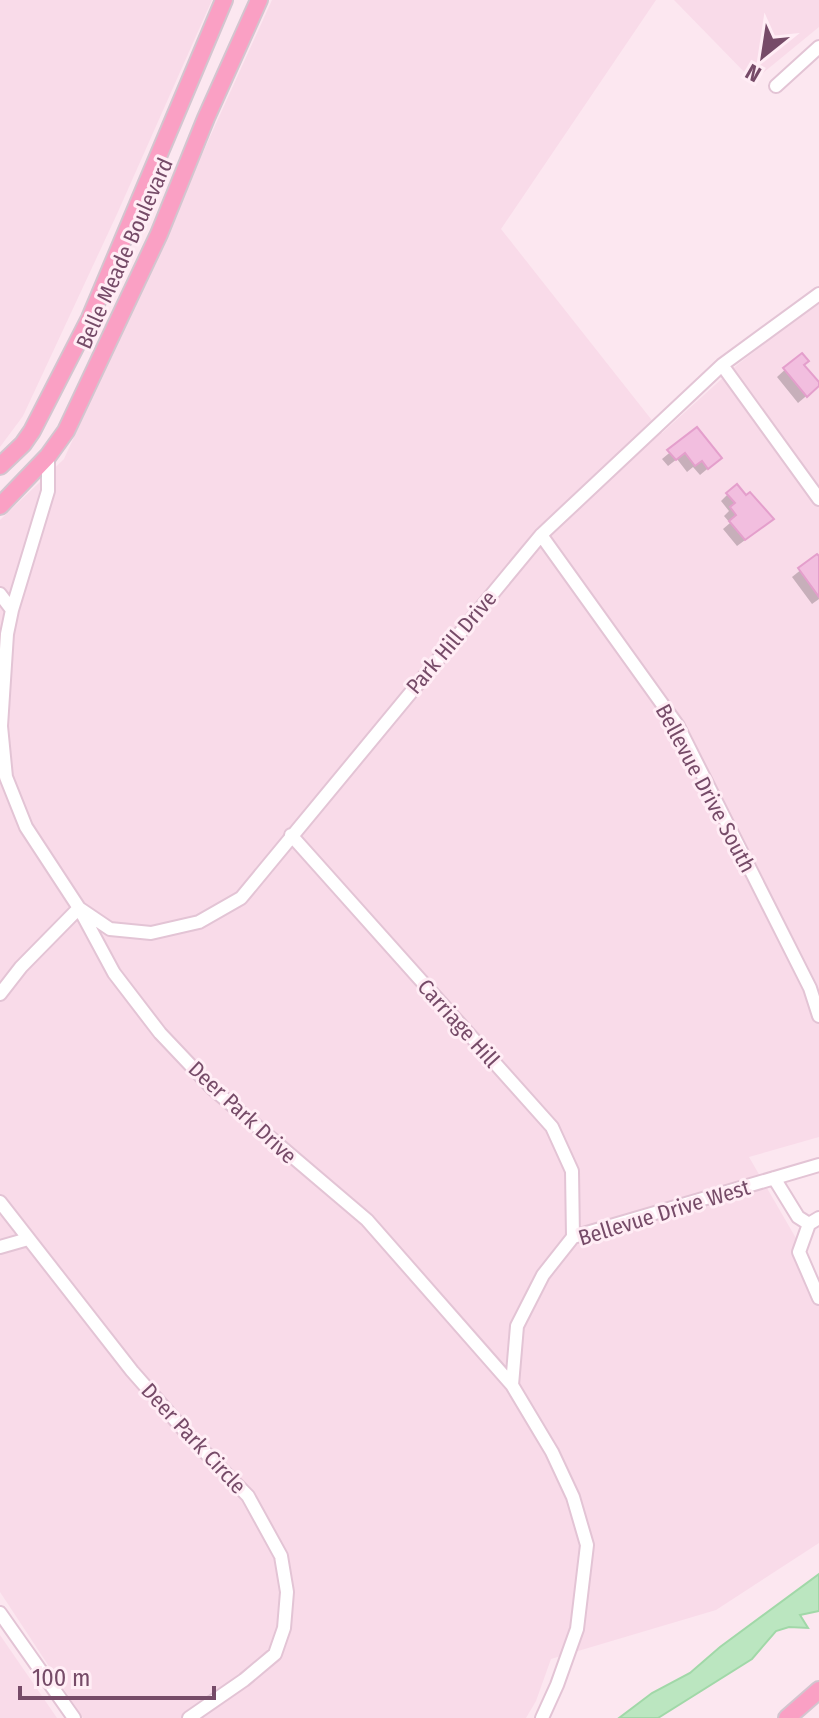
<svg xmlns="http://www.w3.org/2000/svg" width="819" height="1718" viewBox="0 0 819 1718" font-family="'Fira Sans Condensed',sans-serif">
<rect width="100%" height="100%" fill="#fce7f0"/>
<path fill="#f9dbe9" d="M0,0H212L117,214L23,416L0,447Z
M272,0H656L501,229L662,433L737,365L819,301V1137L749,1157L819,1278V1543L716,1610L551,1659L536,1701L526,1718H83L0,1592V520L64,459Z
M674,0H819V27L753,81Z
M0,1635L57,1718H0Z"/>
<path fill="#bbe6c0" stroke="#a1d8a8" stroke-width="2" d="M819,1574V1611L800,1615L808,1628L789,1627L776,1631L752,1659L658,1718H619L652,1693L690,1673L720,1647Z"/>
<path fill="#0003" d="M801,355L811,392L798,403L777,377Z
M697,430L712,465L700,475L693,467L687,472L677,459L668,466L662,459Z
M728,494L764,526L737,546L723,529L730,523L724,516L729,511L721,501Z
M817,557L819,599L812,604L792,577Z"/>
<path fill="#f2bedf" stroke="#e49fcc" stroke-width="2" d="M802,353L809,361L804,365L819,382V386L807,397L783,368Z
M697,427L722,458L708,469L702,461L695,466L685,453L676,460L667,450Z
M737,484L746,495L750,492L774,519L745,540L729,521L736,515L730,507L735,503L726,493Z
M817,554L819,556V597L798,568Z"/>
<g fill="none" stroke-linecap="round" stroke-linejoin="round">
<g stroke="#e3c4d5" stroke-width="16">
<path id="minor" d="M776,86L819,47
M722,365L819,499
M48,456V491L12,610L7,634L1,726L6,777L26,827L79,908L114,973L160,1033L213,1089L367,1220L512,1385L552,1452L573,1497L587,1545L577,1629L557,1685L542,1718
M541,535L678,726L810,988L819,1016
M0,594L12,610
M291,835L552,1127L572,1171L573,1237
M0,994L21,967L79,908L110,929L151,933L199,922L241,898L541,535L722,365L819,294
M774,1178L798,1217L809,1224
M0,1202L132,1371L191,1438L248,1496L281,1556L287,1592L284,1628L275,1654L244,1680L189,1718
M819,1218L809,1224L799,1252L819,1298
M0,1247L28,1239
M512,1385L517,1326L543,1275L573,1237L819,1165
M0,1613L74,1718"/>
</g>
<g stroke="#d3c5cf" stroke-width="20">
<path id="major" d="M0,466L23,444L32,431L90,318L224,0
M0,506L48,456L66,431L159,234L206,118L259,0
M787,1718L819,1690"/>
</g>
<use href="#minor" stroke="#fff" stroke-width="12"/>
<use href="#major" stroke="#faa0c4" stroke-width="16"/>
</g>
<g text-anchor="middle" stroke-width="6" stroke-linejoin="round" paint-order="stroke">
<g font-size="22" fill="#764b68" stroke="#ffedf5">
<text transform="translate(124 253) rotate(-66)" y="8">Belle Meade Boulevard</text>
<text transform="translate(451 642) rotate(-50)" y="8">Park Hill Drive</text>
<text transform="translate(706 788) rotate(62)" y="8">Bellevue Drive South</text>
<text transform="translate(459 1023) rotate(48)" y="8">Carriage Hill</text>
<text transform="translate(243 1112) rotate(43)" y="8">Deer Park Drive</text>
<text transform="translate(664 1212) rotate(-17)" y="8">Bellevue Drive West</text>
<text transform="translate(194 1438) rotate(47)" y="8">Deer Park Circle</text>
</g>
</g>
<g transform="translate(763 56) rotate(210)" stroke="#ffedf5" stroke-width="6" paint-order="stroke">
<path d="M0-6L14 30L0 20L-14 30Z" fill="#764b68"/>
<text y="-12" font-size="22" font-weight="bold" text-anchor="middle" fill="#764b68">N</text>
</g>
<path d="M20 1686v12h194v-12" fill="none" stroke="#764b68" stroke-width="4"/>
<text x="32" y="1686" font-size="24" fill="#764b68" stroke="#ffedf5" stroke-width="6" paint-order="stroke">100 m</text>
</svg>
